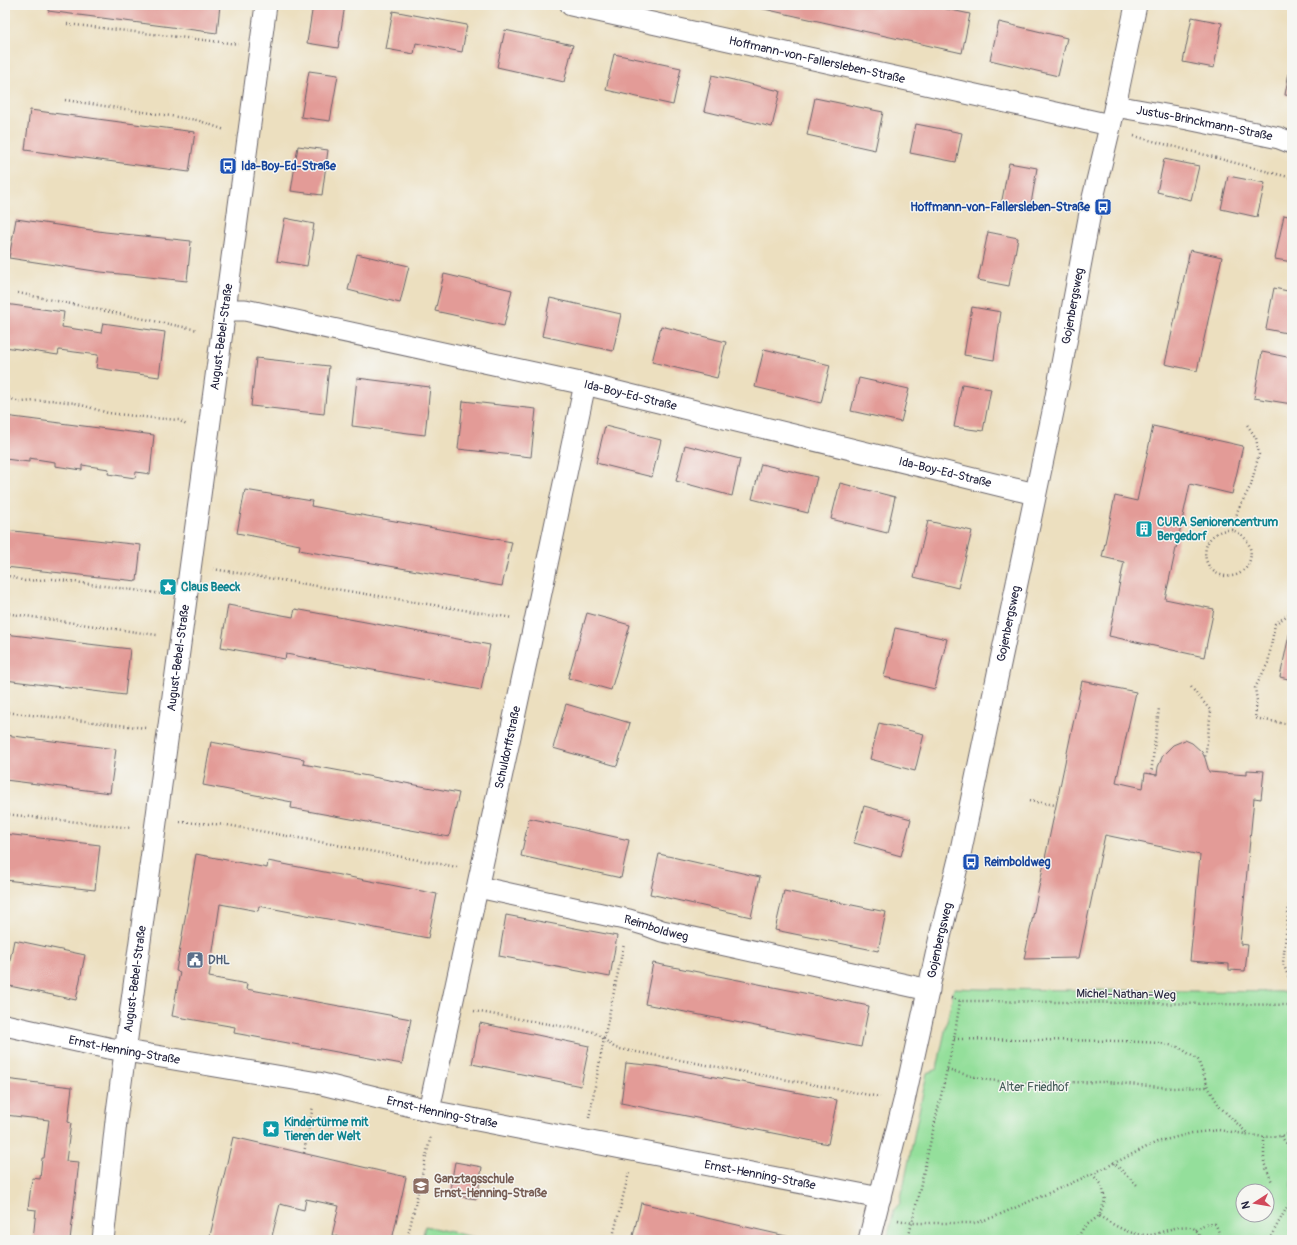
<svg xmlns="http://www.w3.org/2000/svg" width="1297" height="1245" viewBox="0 0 1297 1245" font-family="Pangolin,sans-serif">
<rect width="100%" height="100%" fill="#f6f6f2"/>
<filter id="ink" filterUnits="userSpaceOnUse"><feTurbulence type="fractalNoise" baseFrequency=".025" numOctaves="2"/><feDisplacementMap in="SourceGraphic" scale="8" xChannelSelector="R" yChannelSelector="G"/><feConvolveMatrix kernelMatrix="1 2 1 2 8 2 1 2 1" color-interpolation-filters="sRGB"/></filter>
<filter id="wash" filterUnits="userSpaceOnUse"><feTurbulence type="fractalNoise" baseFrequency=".012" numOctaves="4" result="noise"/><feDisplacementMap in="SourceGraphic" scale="16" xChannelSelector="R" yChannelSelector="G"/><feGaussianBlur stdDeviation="0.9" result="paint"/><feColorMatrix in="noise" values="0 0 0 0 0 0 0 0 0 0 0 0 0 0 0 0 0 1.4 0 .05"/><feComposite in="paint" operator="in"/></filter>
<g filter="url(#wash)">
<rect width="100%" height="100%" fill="#ecdfbf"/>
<path fill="#94df9b" stroke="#5b806b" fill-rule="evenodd" d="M954,988L980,989L1292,992V1240H887L894,1210L900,1203L927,1073L937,1069ZM1243,1191H1267V1215H1243Z
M425,1226L486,1240H422Z"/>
<g id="blocks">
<path fill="#e39b97" d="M49,5H220L217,33L48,11Z
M313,5H345L338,48L307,43Z
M746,5H928L970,14L962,53Z
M393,11L467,25L462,52L416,43L414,54L386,49Z
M1192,17L1222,23L1214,68L1183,62Z
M999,22L1067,38L1058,76L990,60Z
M505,30L573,45L564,82L497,67Z
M614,54L681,68L673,105L606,90Z
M1291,60H1292V96L1285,95Z
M309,71L338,75L330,121L301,117Z
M712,75L780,91L772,127L704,111Z
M815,98L883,112L875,150L807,135Z
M30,110L195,132L189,172L25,150Z
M916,124L962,133L956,162L910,153Z
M298,146L328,150L322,195L291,191Z
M1164,159L1199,166L1191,200L1157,192Z
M1009,163L1037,168L1030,210L1001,205Z
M1228,176L1265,183L1257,217L1221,209Z
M1284,215L1292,217V262L1275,259Z
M285,218L314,224L307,266L277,261Z
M16,219L105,232L191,241L187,281L101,272L9,258Z
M988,232L1018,238L1009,286L978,280Z
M1190,250L1222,257L1197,371L1165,364Z
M357,254L409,266L400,303L348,290Z
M444,274L512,290L504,326L435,311Z
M1274,288L1292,292V334L1266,329Z
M550,298L621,314L613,351L542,336Z
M5,304L64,312L62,327L101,333L103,323L165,332L159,377L96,368L98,355L59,350L58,355L5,347Z
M972,307L1001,312L994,360L964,355Z
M661,326L726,342L717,378L652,362Z
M764,349L830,365L821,403L755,387Z
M1262,352L1292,358V404L1254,398Z
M256,358L329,366L324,414L251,406Z
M357,378L430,387L425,435L352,426Z
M859,378L909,389L901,422L851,411Z
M962,384L991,389L983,431L954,427Z
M463,401L536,409L531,457L458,449Z
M5,416L154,435L150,474L136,472L135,478L108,474L109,469L82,465V470L55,466V462L29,458V462L5,459Z
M605,426L661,440L652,477L596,463Z
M1153,426L1243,446L1232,494L1190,484L1165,599L1214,609L1204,657L1109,636L1124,562L1102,557L1115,496L1137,501Z
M685,445L740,459L732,496L676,481Z
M761,464L817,477L808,513L752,499Z
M840,483L895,497L887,533L831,519Z
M245,490L312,501L311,506L512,542L502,586L299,550L300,545L237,533Z
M928,521L972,531L958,588L914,577Z
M5,530L141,545L137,581L5,567Z
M228,605L293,617L295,609L490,645L481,690L286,654L285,659L221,647Z
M587,613L630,625L611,690L568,678Z
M1291,626H1292V680L1280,677Z
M895,628L947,639L935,689L884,677Z
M5,634L130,649L125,695L5,680Z
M1082,681L1136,692L1116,782L1143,788L1145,773L1157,775L1158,767L1163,755L1173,745L1185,740L1192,743L1202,752L1205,758L1209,772L1247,775V770L1264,771L1261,799L1254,798L1240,944L1248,945L1245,971L1229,970V964L1190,961L1200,855L1105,835L1079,958L1024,959Z
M566,704L630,723L617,766L553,748Z
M879,723L924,734L915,771L870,759Z
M5,735L116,749L110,793L5,780Z
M211,742L304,759L303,764L459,793L449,837L291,808L292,802L203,785Z
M864,806L911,819L901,856L854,843Z
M529,818L629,840L621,878L521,856Z
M5,834L100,845L95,890L5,880Z
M196,854L267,868L268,861L437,894L428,938L259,906L258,911L220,904L209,977L247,984L246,989L411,1019L402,1064L234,1033L235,1027L172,1016L180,972L176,971Z
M659,854L760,877L751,917L650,894Z
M784,891L886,912L878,951L775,930Z
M506,915L617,936L610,977L499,956Z
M14,940L85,955L76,1000L5,985Z
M653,963L869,1006L861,1047L645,1004Z
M480,1023L589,1046L581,1086L472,1064Z
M626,1063L656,1066L837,1100L828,1144L621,1103Z
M5,1079L72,1087L68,1122L71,1123L66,1161L79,1162L70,1240H33L36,1210L28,1209L32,1178L40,1179L42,1158H44L49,1120L5,1115Z
M233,1137L406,1177L392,1240H350L332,1235L339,1206L306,1199L304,1210L280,1204L271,1240H209Z
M455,1162L482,1167L477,1199L449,1195Z
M641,1203L799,1239V1240H632Z"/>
</g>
</g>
<g filter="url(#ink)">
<use href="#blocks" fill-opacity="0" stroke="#696469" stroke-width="1"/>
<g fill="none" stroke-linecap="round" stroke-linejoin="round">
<g stroke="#696469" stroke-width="23">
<g id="minor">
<path id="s1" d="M571,5L1110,125"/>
<path id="s2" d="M1115,106L1188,119L1279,138L1292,143"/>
<path id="s3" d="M225,312L233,310H245L585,384L1035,494"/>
<path id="s4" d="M478,887L629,920L646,925L662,931L929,990"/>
<path id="s5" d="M5,1025L108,1048L318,1083L436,1112L880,1198"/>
<path id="s6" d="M429,1110L535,621L585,384"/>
<path id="s7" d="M103,1240L117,1112L266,5"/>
<path id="s8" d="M869,1240L904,1101L940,937L959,859L1054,407L1092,202L1115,106L1136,5"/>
</g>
</g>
<path stroke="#696469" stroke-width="2.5" stroke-dasharray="1 3" stroke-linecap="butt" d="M67,24L238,44
M65,100L197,120L225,130
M1134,136L1292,178
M18,293L198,330
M5,396L19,402L51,400L75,403L108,413L153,418L179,420L186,425
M1232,530C1199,528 1196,573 1226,576C1253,579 1262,540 1232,530L1238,510L1251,485L1259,454L1256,438L1246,423
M213,569L513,618
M5,575L25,581L53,579L163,594
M1292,612L1275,624L1268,663L1255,688L1257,701L1255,718L1286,724L1292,720
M5,613L157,635
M1191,687L1211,711L1205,758
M5,712L146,728
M1151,774L1159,708
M1029,801L1056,805
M5,814L132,828
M180,822L227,825L457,867
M1289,905L1283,963L1292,986
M951,998L960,1001H979L1292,1005
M474,1011L594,1032L604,1039L624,944
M954,1039L1122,1041L1159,1043L1179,1047L1198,1060L1208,1087L1220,1107L1248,1134
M947,1070L988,1080L1018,1083L1106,1082L1172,1088L1208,1087
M589,1118L604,1039L615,1048L880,1097
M1281,1136L1288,1146L1292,1156
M1264,1137V1163L1272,1182
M304,1153L313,1106
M1113,1162L1137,1185
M1099,1216C1111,1223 1124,1232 1138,1234C1142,1235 1147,1235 1150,1235C1166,1233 1195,1214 1201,1240
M898,1220L913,1223H975L994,1217L1092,1174L1157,1142L1192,1133L1219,1130L1264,1137L1281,1136L1292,1133
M1196,1230C1203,1225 1207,1222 1215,1224C1218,1229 1221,1235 1217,1240
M407,1240L431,1135
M612,1240L629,1173
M908,1240L954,1039L960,1001
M1076,1240L1084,1227L1099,1216L1105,1200L1102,1185L1092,1174
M1269,1240L1292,1198"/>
<use href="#minor" stroke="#fff" stroke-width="21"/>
</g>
</g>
<defs>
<g id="bus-square" transform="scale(0.9)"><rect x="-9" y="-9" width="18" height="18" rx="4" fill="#1a4fb4" stroke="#f6f6f2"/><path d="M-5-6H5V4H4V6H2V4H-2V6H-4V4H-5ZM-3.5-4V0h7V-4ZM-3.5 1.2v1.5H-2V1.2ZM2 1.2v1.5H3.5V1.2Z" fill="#fff"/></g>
<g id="building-square" transform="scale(0.9)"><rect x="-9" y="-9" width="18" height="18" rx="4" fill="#0f9aa8" stroke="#f6f6f2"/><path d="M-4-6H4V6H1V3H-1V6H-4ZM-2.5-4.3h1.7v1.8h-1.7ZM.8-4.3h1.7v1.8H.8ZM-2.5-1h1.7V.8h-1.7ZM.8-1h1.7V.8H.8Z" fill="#fff"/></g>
<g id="sight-square" transform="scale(0.9)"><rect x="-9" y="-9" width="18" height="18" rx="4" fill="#0f9aa8" stroke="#f6f6f2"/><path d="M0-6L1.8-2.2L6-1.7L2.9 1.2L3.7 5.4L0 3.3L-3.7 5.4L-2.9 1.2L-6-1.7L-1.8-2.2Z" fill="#fff"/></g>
<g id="civic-square" transform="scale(0.9)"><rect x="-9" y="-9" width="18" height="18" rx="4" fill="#5c6f8a" stroke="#f6f6f2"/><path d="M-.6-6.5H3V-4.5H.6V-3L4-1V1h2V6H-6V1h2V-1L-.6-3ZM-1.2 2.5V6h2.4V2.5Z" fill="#fff"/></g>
<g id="school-square" transform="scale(0.9)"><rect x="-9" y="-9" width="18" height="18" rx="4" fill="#8d6e63" stroke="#f6f6f2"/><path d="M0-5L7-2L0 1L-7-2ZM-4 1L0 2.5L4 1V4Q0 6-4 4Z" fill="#fff"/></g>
</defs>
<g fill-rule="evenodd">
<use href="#bus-square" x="228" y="166"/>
<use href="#bus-square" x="1103" y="207"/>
<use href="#building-square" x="1144" y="529"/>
<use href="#sight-square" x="168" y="587"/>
<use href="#bus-square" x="971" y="862"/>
<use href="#civic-square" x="195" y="960"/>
<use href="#sight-square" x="271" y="1129"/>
<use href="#school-square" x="421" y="1186"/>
</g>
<g text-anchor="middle" stroke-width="3" stroke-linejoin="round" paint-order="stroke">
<g font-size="12" fill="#22223b" stroke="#f6f6f2">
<text dy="4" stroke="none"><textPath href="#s1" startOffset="252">Hoffmann-von-Fallersleben-Straße</textPath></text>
<text dy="4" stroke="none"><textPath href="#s2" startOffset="91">Justus-Brinckmann-Straße</textPath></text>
<text dy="4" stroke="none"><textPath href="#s8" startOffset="956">Gojenbergsweg</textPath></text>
<text dy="4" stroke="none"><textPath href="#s7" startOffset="911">August-Bebel-Straße</textPath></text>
<text dy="4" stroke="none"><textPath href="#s3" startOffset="415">Ida-Boy-Ed-Straße</textPath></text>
<text dy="4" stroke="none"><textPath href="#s3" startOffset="739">Ida-Boy-Ed-Straße</textPath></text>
<text dy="4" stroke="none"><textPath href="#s8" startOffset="632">Gojenbergsweg</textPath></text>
<text dy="4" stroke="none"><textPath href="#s7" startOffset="587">August-Bebel-Straße</textPath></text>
<text dy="4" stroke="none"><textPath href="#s6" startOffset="371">Schuldorffstraße</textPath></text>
<text dy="4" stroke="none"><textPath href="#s4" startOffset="183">Reimboldweg</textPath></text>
<text dy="4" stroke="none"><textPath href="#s8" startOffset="308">Gojenbergsweg</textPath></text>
<text dy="4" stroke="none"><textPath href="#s7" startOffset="263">August-Bebel-Straße</textPath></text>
<text transform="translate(1126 994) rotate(1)" y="4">Michel-Nathan-Weg</text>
<text dy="4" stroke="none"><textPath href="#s5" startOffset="122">Ernst-Henning-Straße</textPath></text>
<text dy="4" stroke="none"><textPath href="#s5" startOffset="446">Ernst-Henning-Straße</textPath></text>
<text dy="4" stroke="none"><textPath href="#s5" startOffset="770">Ernst-Henning-Straße</textPath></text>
</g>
<g font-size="12" font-weight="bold" fill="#164399" stroke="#f6f6f2" text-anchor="start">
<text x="241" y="170">Ida-Boy-Ed-Straße</text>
<text x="1090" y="211" text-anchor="end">Hoffmann-von-Fallersleben-Straße</text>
<text x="984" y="866">Reimboldweg</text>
</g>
<g font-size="12" font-weight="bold" fill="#0d838f" stroke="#f6f6f2" text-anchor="start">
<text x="1157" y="526">CURA Seniorencentrum<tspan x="1157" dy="14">Bergedorf</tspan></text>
<text x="181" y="591">Claus Beeck</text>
<text x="284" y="1126">Kindertürme mit<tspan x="284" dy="14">Tieren der Welt</tspan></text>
</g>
<g font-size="12" font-weight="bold" fill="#4e5e75" stroke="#f6f6f2" text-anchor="start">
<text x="208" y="964">DHL</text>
</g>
<g font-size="12" fill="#445b58" stroke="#f6f6f2">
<text x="1034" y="1091">Alter Friedhof</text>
</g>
<g font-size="12" font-weight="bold" fill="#785e54" stroke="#f6f6f2" text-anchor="start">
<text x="434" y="1183">Ganztagsschule<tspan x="434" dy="14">Ernst-Henning-Straße</tspan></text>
</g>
</g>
<rect width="1297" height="1245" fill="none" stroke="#f6f6f2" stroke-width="20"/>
<g transform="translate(1255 1203) rotate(258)"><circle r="19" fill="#f6f6f2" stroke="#a1a1a9"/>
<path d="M0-3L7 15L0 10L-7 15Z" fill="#d1495b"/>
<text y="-6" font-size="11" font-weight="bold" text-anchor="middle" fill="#22223b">N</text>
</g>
</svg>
